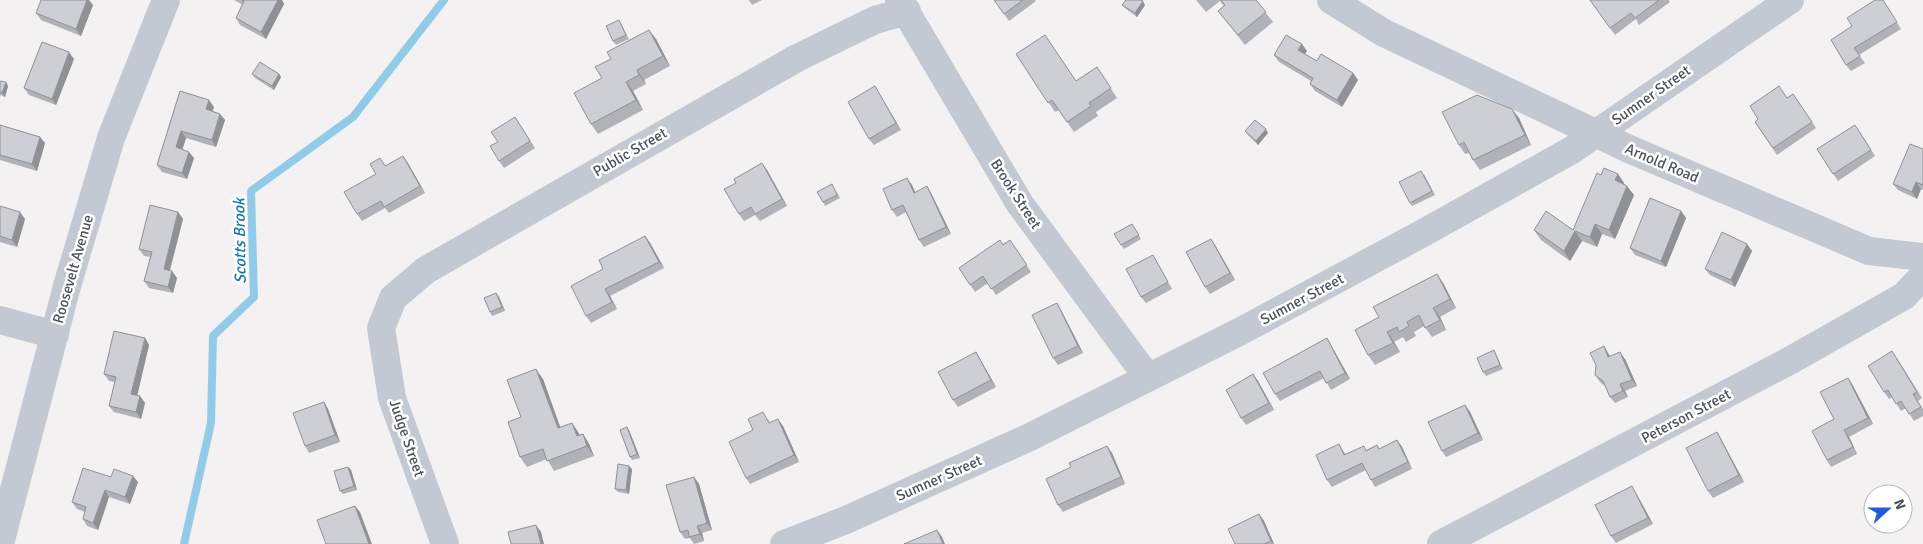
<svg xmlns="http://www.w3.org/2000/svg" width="1923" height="544" viewBox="0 0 1923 544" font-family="Signika,sans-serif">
<rect width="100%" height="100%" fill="#f3f1f1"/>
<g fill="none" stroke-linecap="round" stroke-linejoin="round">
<path stroke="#92cbe8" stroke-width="8" d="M184,544L211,423L213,336L254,297L251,191L353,117L444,0"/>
<path stroke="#c2c9d2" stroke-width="28" d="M899,0L1020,204L1148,378
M1331,0L1384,33L1629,149L1869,251L1923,257
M0,320L55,335
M0,544L67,286L111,138L166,0
M445,544L392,398L381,328L393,298L426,270L797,58L875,20L907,11
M784,544L846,520L1030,437L1241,331L1423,233L1572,150L1790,0
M1441,544L1791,360L1904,296L1923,276"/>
</g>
<path fill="#b1b2b7" d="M234,0H282L284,4L266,39L240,25L236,18L243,5Z
M749,0H762L752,5Z
M994,0H1035L1036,1L1009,21Z
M1196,0H1256L1273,22L1245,45L1218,11L1224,6L1220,1L1206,12Z
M1590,0H1669L1670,2L1639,25L1636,19L1615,35Z
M1883,0L1901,29L1859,55L1865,63L1851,71L1846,65L1852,26Z
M93,5L81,36L41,20L36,13Z
M1122,5H1145L1137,17L1125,8Z
M619,20L629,39L616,45L613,41Z
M656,39L670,66L644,80L646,84L633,91L643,110L598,134L591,124L602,78Z
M1307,51L1305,54L1317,61L1353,73L1358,80L1342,107L1315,91L1310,84L1311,81L1279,62L1274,55Z
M1016,54L1076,81L1097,67L1117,98L1096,112L1098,116L1074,132L1059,110L1055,112Z
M74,59L56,105L29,95L24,88Z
M252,74H279L281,77L274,90L255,78Z
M0,81L8,86L5,97L0,95Z
M180,91L214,107L212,111L220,114L225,120L216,147L186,138L182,149L194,158L187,179L162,172L157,165Z
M879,93L901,130L874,145L869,139Z
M1793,94L1816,128L1777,155L1755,122Z
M515,117L535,148L504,168L499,161L498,142Z
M1519,118L1531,145L1480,170L1473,160L1469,153L1465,154L1459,145Z
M0,125L40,137L45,143L37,171L0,160Z
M1245,131L1268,133L1258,145L1248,135Z
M1860,132L1875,156L1838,181L1817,149Z
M1923,149V190L1921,189L1917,199L1898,190L1893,184Z
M403,156L425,193L389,213L385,208L362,221L357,214L376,174L386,166Z
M767,170L787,206L760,221L755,215L744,221L739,214Z
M1424,174L1435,195L1412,206L1410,203Z
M1618,174L1624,183V184L1634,195L1615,239L1602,234L1597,247L1582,241L1570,261L1541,240L1534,230H1573L1601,175Z
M832,184L840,198L825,206L823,202Z
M912,185L915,192L931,193L951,234L924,247L919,240L906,212L897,217L892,210Z
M0,206L25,219L17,247L0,242Z
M1681,211L1686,218L1666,267L1635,255L1630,248Z
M178,212L183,219L170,271L177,278L173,293L149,288L144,281L150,257L144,256L139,249Z
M1132,224L1141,239L1124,249L1114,234Z
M645,236L650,243L664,268L610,296L617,309L591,323L586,316L603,269Z
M1211,239L1215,245L1235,280L1210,294L1205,287Z
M1010,240L1031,272L996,295L988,283L975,292L959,268Z
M1747,244L1752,251L1735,287L1710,275L1705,269Z
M1157,262L1172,289L1146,303L1141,297Z
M1443,283L1456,308L1440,317L1446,330L1432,337L1424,326L1414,332L1416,336L1406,342L1403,337L1394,342L1400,352L1375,365L1368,355L1379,317Z
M496,293L499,297L505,311L492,316L490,312Z
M1061,310L1083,353L1058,365L1053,358Z
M145,338L149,345L137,395L140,396L145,403L141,419L114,412L109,406L115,382L109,381L104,374Z
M1327,338L1331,345L1350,379L1331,390L1324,378L1280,401L1275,394Z
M1604,346L1610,356L1625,359L1637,386L1625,391L1628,397L1615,403L1610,397L1605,386L1600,382L1595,375Z
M976,352L996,387L958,407L953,400Z
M1496,354L1503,369L1486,376L1483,372Z
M1897,358L1922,398L1918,401L1923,409V416L1914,421L1906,408L1901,411L1892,397L1889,399L1884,392Z
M1253,374L1258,381L1274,410L1246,425L1241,418Z
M543,379L560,427L572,423L580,435L583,434L589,444L594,456L554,471L547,459L527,467L520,457L521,417Z
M1852,384L1873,424L1849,437L1857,454L1831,467L1827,460L1834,419Z
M324,402L328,409L340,442L309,453L305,446Z
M1465,405L1470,412L1483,440L1446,457L1442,451Z
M768,419L770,423L783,426L799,462L750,484L746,478L753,430Z
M629,430L640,458L632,460L630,457Z
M1717,432L1721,439L1744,482L1713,498L1708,491Z
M1397,440L1402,447L1412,469L1375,487L1371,480L1366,470L1332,487L1327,480L1339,444L1346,455L1366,450L1377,445L1379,449Z
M1112,453L1125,484L1063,512L1058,505Z
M348,467L351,470L357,490L343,494L340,491Z
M632,469L629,494L618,492L615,489Z
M111,477L138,482L130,504L109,497L98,530L87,526L83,519L85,512L77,509L72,502Z
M694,477L699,484L712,530L702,533L704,541L694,544L690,538L685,539L680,532Z
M1636,493L1653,524L1616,543L1611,536Z
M1259,514L1264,521L1274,544H1235Z"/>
<path fill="#909195" d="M87,0H89L93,5L81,36L76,29Z
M278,0H282L284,4L266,39L261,32Z
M1143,1L1145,5L1137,17L1135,13Z
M649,30L656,39L670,66L663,56Z
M1302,44L1307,51L1303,57L1298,50Z
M69,52L74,59L56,105L52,99Z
M637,70L644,80L646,84L639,75Z
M1353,73L1358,80L1342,107L1337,100Z
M279,74L281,77L274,90L272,86Z
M6,82L8,86L5,97L2,93Z
M626,82L633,91L643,110L636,100Z
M875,86L879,93L901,130L896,123Z
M209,100L214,107L211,116L206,109Z
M1512,109L1519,118L1531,145L1525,135Z
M220,114L225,120L216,147L212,140Z
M1266,129L1268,133L1258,145L1256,141Z
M181,131L186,138L181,154L176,147Z
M40,137L45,143L37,171L32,164Z
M189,152L194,158L187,179L182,173Z
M403,156L408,163L425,193L420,186Z
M762,163L767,170L787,206L782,199Z
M1618,174L1624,183L1622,190L1615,180Z
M907,178L912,185L918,199L914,193Z
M1916,182L1921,189L1917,199L1912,192Z
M927,186L931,193L951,234L946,227Z
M1627,186L1634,195L1615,239L1609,230Z
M1681,211L1686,218L1666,267L1661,261Z
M20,212L25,219L17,247L12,240Z
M178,212L183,219L168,276L164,269Z
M1595,224L1602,234L1597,247L1590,237Z
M1575,231L1582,241L1570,261L1564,251Z
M645,236L650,243L664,268L659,262Z
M1211,239L1215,245L1235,280L1230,273Z
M1747,244L1752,251L1735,287L1731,280Z
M172,271L177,278L173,293L168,287Z
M1437,274L1443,283L1456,308L1450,299Z
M605,289L610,296L617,309L612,302Z
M496,293L499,297L505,311L502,307Z
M1057,303L1061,310L1083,353L1078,346Z
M1433,308L1440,317L1446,330L1440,320Z
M1387,332L1394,342L1400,352L1393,343Z
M145,338L149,345L136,401L131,394Z
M1327,338L1331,345L1350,379L1345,373Z
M1604,346L1608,353L1613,364L1608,357Z
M976,352L996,387L991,380Z
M1620,352L1625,359L1637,386L1632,380Z
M536,369L543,379L564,438L558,428Z
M1253,374L1258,381L1274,410L1269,403Z
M1848,378L1852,384L1873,424L1868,418Z
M1620,384L1625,391L1628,397L1623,391Z
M140,396L145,403L141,419L136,412Z
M324,402L328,409L340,442L335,435Z
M1465,405L1470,412L1483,440L1478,433Z
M778,419L783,426L799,462L794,455Z
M572,423L578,432L583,446L577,436Z
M627,427L629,430L640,458L637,454Z
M1844,430L1849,437L1857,454L1853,447Z
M1717,432L1721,439L1744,482L1739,475Z
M583,434L589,444L594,456L587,446Z
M1397,440L1402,447L1412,469L1408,462Z
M1107,446L1112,453L1125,484L1121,477Z
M629,466L632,469L629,494L626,490Z
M348,467L351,470L357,490L354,486Z
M133,476L138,482L130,504L125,497Z
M694,477L699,484L712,530L707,523Z
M1632,486L1636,493L1653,524L1648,518Z
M105,490L109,497L98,530L93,523Z
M355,506L360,512L372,544H369Z
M1259,514L1264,521L1274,544L1271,541Z
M536,525L541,532L544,544H541Z
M697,526L702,533L704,541L700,534Z
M937,530L942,537L945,544H943Z"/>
<path fill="#cecfd5" stroke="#909195" d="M41,0H87L76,29L36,13Z
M242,0H278L261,32L236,18L244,1Z
M994,0H1023L1004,14Z
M1126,0H1140L1143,1L1135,13L1122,5Z
M1221,0H1256L1266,12L1238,35L1218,11L1225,5Z
M1590,0H1659L1635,18L1631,13L1610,28Z
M1875,0H1883L1897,22L1854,48L1860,56L1846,65L1831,40L1852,26L1847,18Z
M619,20L626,35L613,41L606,26Z
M649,30L663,56L637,70L639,75L626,82L636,100L591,124L574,93L602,78L595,67L611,59L607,52Z
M1045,35L1076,81L1097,67L1111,88L1089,103L1091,106L1067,122L1052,100L1048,103L1016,54Z
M1286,35L1302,44L1298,50L1317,61L1321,54L1353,73L1337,100L1310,84L1313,78L1274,55Z
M42,42L69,52L52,99L24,88Z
M260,62L279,74L272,86L252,74Z
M0,81L6,82L2,93L0,92Z
M875,86L896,123L869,139L848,102Z
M1779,86L1787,98L1793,94L1812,122L1773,148L1755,122L1758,119L1750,106Z
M180,91L209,100L206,109L220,114L212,140L181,131L176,147L189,152L182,173L157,165Z
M1477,95L1512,109L1525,135L1473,160L1464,142L1459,145L1442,112Z
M515,117L530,141L499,161L490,146L498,142L491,132Z
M1255,120L1266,129L1256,141L1245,131Z
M0,125L40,137L32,164L0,155Z
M1855,125L1871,150L1833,174L1817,149Z
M1910,144L1923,149V185L1916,182L1912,192L1893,184Z
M403,156L420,186L384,207L381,201L357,214L344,192L376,174L370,164L380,158L385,166Z
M762,163L782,199L755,214L751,207L739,214L724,189L736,183L734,179Z
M1604,168L1618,174L1615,180L1627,186L1609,230L1595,224L1590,237L1575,231L1564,251L1534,230L1546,211L1573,230L1597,173L1601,175Z
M1421,171L1432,191L1410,203L1399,182Z
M907,178L914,193L927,186L946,227L919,240L903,205L892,210L883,189Z
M832,184L837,195L823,202L817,192Z
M1650,198L1681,211L1661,261L1630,248Z
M150,205L178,212L164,269L172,271L168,287L144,281L152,252L139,249Z
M0,206L20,212L12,240L0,236Z
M1132,224L1139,235L1121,245L1114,234Z
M1722,232L1747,244L1731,280L1705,269Z
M645,236L659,262L605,289L612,302L586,316L571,286L603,269L599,260Z
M1211,239L1230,273L1205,287L1186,252Z
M1000,240L1003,245L1010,240L1027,265L991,289L983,276L970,285L959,268Z
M1153,255L1168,282L1141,297L1126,269Z
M1437,274L1450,299L1433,308L1440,320L1425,328L1419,315L1407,322L1409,326L1399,332L1397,327L1387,332L1393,343L1368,355L1355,330L1379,317L1373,307Z
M496,293L502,307L490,312L484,298Z
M1057,303L1078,346L1053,358L1032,315Z
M114,331L145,338L131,394L140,396L136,412L109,406L116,377L104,374Z
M1327,338L1345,373L1326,383L1320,371L1275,394L1263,373Z
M1604,346L1608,357L1620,352L1632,380L1620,384L1623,391L1610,397L1603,381L1595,375L1596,365L1590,353Z
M1494,350L1500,365L1483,372L1477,358Z
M1892,351L1917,392L1913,394L1921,407L1909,414L1901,401L1896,404L1888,390L1884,392L1868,366Z
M976,352L991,380L953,400L938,372Z
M536,369L558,428L572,423L577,436L583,434L587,446L547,461L543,449L520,457L508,422L521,417L507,380Z
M1253,374L1269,403L1241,418L1226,390Z
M1848,378L1868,418L1844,430L1853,447L1827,460L1812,431L1834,419L1820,392Z
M324,402L335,435L305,446L293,413Z
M1465,405L1478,433L1442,451L1428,422Z
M763,412L769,423L778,419L794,455L746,478L729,442L753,430L748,419Z
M627,427L637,454L630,457L620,430Z
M1717,432L1739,475L1708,491L1686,448Z
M1397,440L1408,462L1371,480L1362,463L1327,480L1316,455L1339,444L1344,455L1364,446L1366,451L1377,445L1379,449Z
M1107,446L1121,477L1058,505L1046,479L1071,467L1069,463Z
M618,464L629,466L626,490L615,489Z
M348,467L354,486L340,491L334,471Z
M83,468L111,477L114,469L133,476L125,497L105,490L93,523L83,519L86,507L72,502Z
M694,477L707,523L697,526L700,534L689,537L688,530L680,532L666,485Z
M1632,486L1648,518L1611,536L1595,505Z
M355,506L369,544H326L317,520Z
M1259,514L1271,541L1264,544H1235L1228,529Z
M536,525L541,544H511L508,532Z
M937,530L943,544H904Z"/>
<g text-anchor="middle" stroke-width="5" stroke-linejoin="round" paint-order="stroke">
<g font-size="15" fill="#4a525e" stroke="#fff">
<text transform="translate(1651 95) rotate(-35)" y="5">Sumner Street</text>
<text transform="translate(630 152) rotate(-30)" y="5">Public Street</text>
<text transform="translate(1662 163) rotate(23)" y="5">Arnold Road</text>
<text transform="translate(1016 194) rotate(57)" y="5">Brook Street</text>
<text transform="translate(73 269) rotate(-74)" y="5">Roosevelt Avenue</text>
<text transform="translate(1302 299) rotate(-28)" y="5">Sumner Street</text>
<text transform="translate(1686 416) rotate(-28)" y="5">Peterson Street</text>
<text transform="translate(407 438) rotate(71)" y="5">Judge Street</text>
<text transform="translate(939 478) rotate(-24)" y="5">Sumner Street</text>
</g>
<g font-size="16" font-style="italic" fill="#1475a7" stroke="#fff">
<text transform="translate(239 241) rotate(-91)" y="6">Scotts Brook</text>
</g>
</g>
<g transform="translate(1888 509) rotate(69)"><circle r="24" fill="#ffffff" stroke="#b7babf"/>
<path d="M0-4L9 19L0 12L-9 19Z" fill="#225cdc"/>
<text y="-8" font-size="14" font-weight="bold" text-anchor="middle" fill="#4a525e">N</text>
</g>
</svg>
